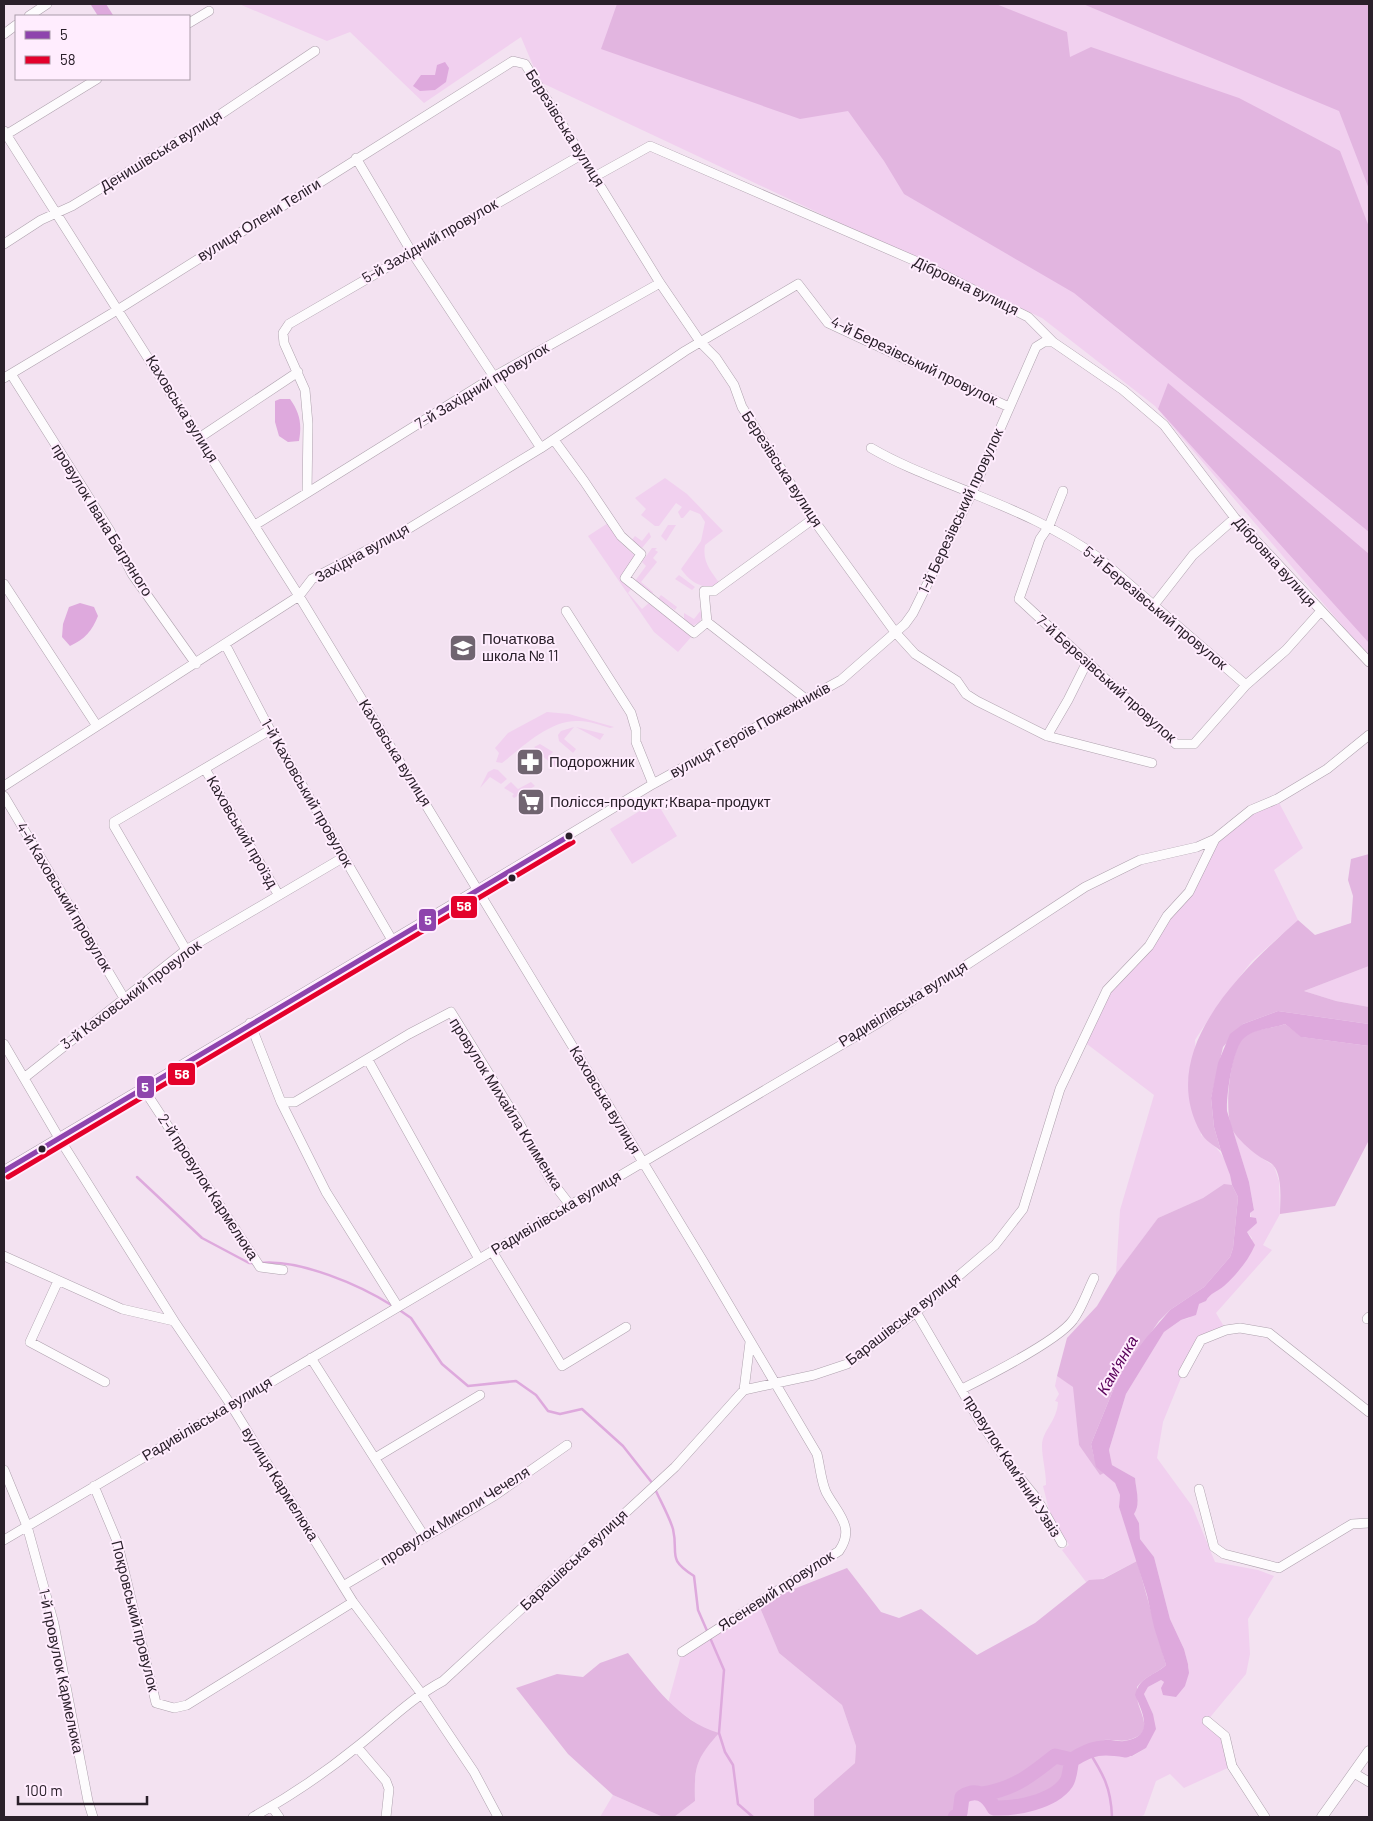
<svg xmlns="http://www.w3.org/2000/svg" width="1373" height="1821" viewBox="0 0 1373 1821" font-family="Barlow,sans-serif">
<rect width="100%" height="100%" fill="#f3e2f1"/>
<path fill="#f1d0ef" d="M239,4H1369V657L1155,406L1042,318L540,82L521,37L424,103L350,32L327,41Z
M665,478L687,494L723,531L705,545C702,562 711,571 720,584C704,591 691,583 681,569L701,541L705,522L700,514L690,510L683,518H681L678,512L682,507L676,503L659,526H655L641,515L646,509L635,498Z
M608,523L621,543L634,555V559L620,579L632,588L628,593L642,609L650,602L692,636L678,652L654,632L588,536Z
M668,525H676L666,541L661,536Z
M649,532L651,537L642,548L631,541L635,536L642,541Z
M652,548H657L655,550L658,552L653,558L657,562L641,582L653,592L652,594L635,581L646,566L642,562Z
M679,575L695,587L692,590L675,579Z
M661,595L677,607L675,610L658,599Z
M705,605L700,622L692,626L684,620V613L694,619Z
M547,712L569,714L614,727L610,728C600,725 590,721 579,721C551,719 522,747 502,763L496,762L499,753L495,748L508,733Z
M574,727L564,739L576,749L573,753L559,741L558,735L561,731Z
M576,727L604,734L600,740Z
M540,744L553,752L550,755L561,766L556,767L541,755L542,753L534,747Z
M494,769L498,770L507,779L501,784L490,777L480,788L488,772Z
M511,782L518,789L531,782L535,786L514,798L512,796L514,794L504,788Z
M1277,799L1303,848L1274,870L1298,920L1252,961L1219,1003L1195,1040L1201,1135C1221,1150 1228,1159 1232,1185H1223L1203,1198L1158,1218L1116,1274L1120,1210L1154,1095L1083,1041L1107,990L1189,892L1215,839Z
M656,801L677,836L632,864L610,829Z
M1369,966V1007L1336,1001L1304,991Z
M1233,1131L1257,1155L1274,1166L1279,1181L1280,1214L1263,1245L1272,1250L1216,1313L1226,1330L1201,1340L1183,1373L1163,1422L1157,1458L1192,1506L1215,1562L1258,1570L1274,1576L1248,1619L1250,1654L1246,1674L1207,1721L1225,1736L1232,1766L1184,1788L1170,1774L1156,1781L1144,1815L1139,1817H955L960,1813L962,1797C976,1788 987,1795 994,1808L1011,1809L1066,1783L1072,1760L1088,1750L1105,1747L1108,1755L1133,1756L1146,1748L1153,1714L1144,1694L1148,1687L1161,1680L1164,1682L1163,1685L1185,1686L1189,1668L1184,1649L1170,1619L1154,1557L1140,1539L1139,1523L1134,1514L1138,1502L1135,1478L1112,1465L1109,1450L1126,1394L1164,1332L1181,1320L1189,1318L1199,1304L1206,1301C1210,1292 1233,1279 1241,1268C1247,1261 1249,1247 1252,1238L1247,1232L1253,1226L1250,1213L1254,1209L1249,1182Z
M1057,1376L1074,1387L1079,1445L1115,1483L1120,1495L1119,1507L1137,1561L1102,1579L1086,1582L1062,1550L1069,1545L1050,1514L1043,1486L1046,1485C1046,1471 1042,1458 1042,1446C1042,1430 1057,1422 1058,1402L1055,1401L1059,1394L1055,1386Z
M758,1603L779,1653L842,1705L856,1746L855,1763L814,1799V1817H674L695,1801C694,1768 696,1759 718,1733L704,1729L668,1703L682,1652Z
M613,1795L663,1817H600Z"/>
<path fill="#e2b5e0" d="M617,4H996L1067,32L1070,57L1091,47L1239,98L1340,151L1369,227V532L1074,293L904,194L884,161L848,111L800,119L601,49Z
M1083,4H1369V189L1339,111Z
M1168,383L1369,554V643L1158,409Z
M1369,854V966L1304,991L1336,1001L1369,1007V1024L1278,1011L1243,1024L1223,1047L1211,1098L1214,1127L1221,1151C1215,1146 1204,1140 1201,1133C1155,1051 1242,970 1298,920L1315,935L1351,923L1353,896L1348,880L1351,859Z
M1285,1024L1302,1037L1369,1046V1140L1335,1206L1280,1214C1280,1201 1283,1176 1273,1165C1269,1161 1262,1159 1257,1155C1250,1150 1238,1139 1233,1131C1223,1113 1230,1054 1242,1039C1252,1028 1272,1029 1285,1024Z
M1224,1184L1232,1185L1238,1197L1233,1248L1230,1257L1204,1287L1170,1310L1159,1321L1116,1383L1091,1444L1094,1457L1104,1473L1100,1475L1079,1445L1073,1387L1057,1376L1067,1338L1097,1306L1116,1274L1158,1218L1203,1198Z
M1137,1561L1166,1665C1156,1674 1145,1676 1137,1687C1137,1692 1137,1698 1138,1703C1143,1719 1153,1734 1128,1740C1120,1742 1113,1739 1104,1740L1105,1747L1088,1750L1072,1760C1070,1766 1070,1777 1066,1783C1053,1802 1015,1809 994,1808L990,1801L975,1792L962,1797L960,1813L955,1817H814V1799L855,1763L856,1746L842,1705L779,1653L758,1603L847,1568L881,1612L899,1618L921,1609L977,1655L1035,1623L1089,1580L1103,1579Z
M628,1653C654,1685 678,1721 719,1733C696,1759 694,1767 695,1801L674,1817H663L613,1795L568,1754L516,1688L557,1674L583,1677L600,1663Z"/>
<path fill="#dea9dd" d="M94,4H106L113,15L98,16L91,5Z
M445,62L449,68L446,82L435,90L420,91L413,86L421,75H435L437,65Z
M280,399H290C300,413 302,424 299,441L288,442L279,436L275,422V401Z
M80,603L94,607L98,616C92,631 85,639 70,646L62,637L63,624L69,607Z
M1278,1011L1369,1024V1046L1301,1037L1285,1024C1272,1029 1255,1028 1244,1038C1233,1047 1226,1096 1227,1111L1249,1182L1254,1210L1250,1213V1217L1256,1218L1257,1223L1247,1232L1255,1245C1248,1261 1237,1274 1224,1286C1217,1292 1210,1293 1206,1301L1199,1304L1196,1315L1181,1320L1164,1332L1126,1394L1109,1450L1112,1465L1135,1478C1136,1490 1141,1504 1134,1514L1139,1523L1140,1539L1154,1557L1170,1619L1184,1649L1188,1664L1189,1673L1185,1686L1176,1697L1163,1695L1161,1688L1164,1682L1161,1680L1148,1687L1144,1694L1153,1714L1156,1729L1146,1748L1132,1756L1108,1755L1104,1740C1111,1739 1117,1742 1124,1741C1155,1737 1143,1713 1135,1695C1140,1676 1154,1676 1166,1665L1154,1627L1147,1595L1119,1507L1120,1495L1115,1483L1096,1467L1091,1444L1116,1383L1125,1366L1146,1338L1170,1310L1204,1287L1230,1257L1233,1248L1238,1197L1232,1185L1230,1175L1221,1151L1214,1127L1211,1098L1218,1063L1230,1034L1243,1024Z"/>
<g fill="none" stroke-linecap="round" stroke-linejoin="round">
<path stroke="#dea9dd" stroke-width="2.5" d="M137,1177L202,1238L249,1263H255
M260,1263C300,1259 360,1285 393,1306
M398,1309L411,1318L442,1364L468,1386L516,1381L536,1395L548,1411L560,1414L582,1409L623,1446L653,1484
M655,1489C661,1502 669,1516 673,1529C679,1555 666,1558 694,1576L698,1610L724,1670L719,1733L725,1752L733,1765L738,1804L753,1817
M1088,1750C1103,1774 1111,1787 1112,1817"/>
<path stroke="#dea9dd" stroke-width="15" d="M982,1794C1014,1789 1030,1776 1055,1756L1072,1760
M955,1817L960,1813L962,1797C976,1788 987,1794 994,1808C1015,1809 1053,1802 1066,1783C1070,1778 1070,1766 1072,1760C1092,1747 1102,1746 1126,1750"/>
<g stroke="#aea1ad" stroke-width="10">
<path id="minor" d="M29,16L47,4
M189,23L209,11
M4,34L16,25
M4,131L299,596L703,1261L817,1454C820,1466 821,1481 826,1492C837,1513 856,1527 839,1551L682,1652
M4,136L97,79
M356,158L411,251L541,448
M596,176L650,146L920,263L1028,317L1053,342L1123,390L1164,425L1235,518L1369,662
M4,244L41,220L72,206L203,126L315,51
M11,374L110,531L132,574L196,664
M4,378L119,309L513,61L525,64L660,283L701,343L716,358L734,385L742,407L813,519L895,632L915,654L957,681L966,694L977,701L1047,736L1152,763
M199,438L298,372
M554,440L584,481L621,536L641,554L625,578L694,633L707,622L704,591H714L813,519
M871,448C902,466 935,478 969,492C1014,510 1059,529 1099,558L1246,685
M1063,491L1049,526L1040,539L1019,599L1176,744H1194L1246,685L1286,650L1320,612
M307,493L495,376L660,283
M255,525L307,493L308,424L305,390L284,343L283,333L289,324L581,155
M4,584L97,726
M1154,605L1193,555L1235,518
M566,611L631,713L636,730V742L653,784
M707,622L807,700
M225,644L270,730L392,940
M1047,736L1068,700L1087,662
M205,769L278,894
M4,786L299,596L312,579L408,529L541,448L685,351L798,284L828,323L1009,407
M4,796L124,998
M479,889L653,784L841,680L905,624L913,613L972,493L1036,347L1044,342H1053
M186,950L114,826V822L270,730
M250,1023L281,1102L326,1192L398,1307
M4,1044L59,1138L174,1321L231,1405L353,1602L421,1693L474,1772L498,1817
M368,1060L479,1259
M24,1078L186,950L344,857
M143,1088L260,1267L283,1270
M281,1102H295L409,1034L451,1012L518,1121L550,1179L570,1205
M492,1251L562,1366L626,1327
M4,1256L122,1309L174,1321
M58,1281L30,1342L105,1382
M916,1312L979,1420L1008,1463L1037,1499L1062,1543
M1367,1319L1369,1317
M311,1358L424,1536
M1183,1373L1201,1340L1226,1330L1240,1328L1269,1333L1369,1412
M962,1389C988,1376 1058,1341 1073,1320C1082,1308 1087,1292 1094,1278
M744,1390L750,1342
M375,1458L480,1395
M4,1470L27,1526L54,1624L88,1801L93,1817
M94,1486L117,1541L156,1703L174,1708L187,1705L353,1602
M1199,1489L1214,1547L1224,1554L1279,1568L1352,1524L1369,1523
M4,1540L875,1025L1085,887L1140,860L1197,847L1215,839
M343,1586L494,1496L567,1445
M1207,1721L1225,1736L1232,1766L1265,1817
M357,1747L386,1781L389,1789L386,1817
M1354,1773L1369,1782
M272,1807L279,1817
M253,1817C289,1797 326,1772 358,1746C386,1724 411,1698 443,1681L675,1467L744,1390L814,1375L847,1364L916,1312L995,1245L1023,1209L1060,1089L1107,990L1149,946L1167,916L1189,892L1215,839L1251,810L1277,799L1327,769L1369,735"/>
</g>
<g stroke="#aea1ad" stroke-width="11">
<path id="tertiary" d="M4,1171L479,889
M1322,1817L1369,1751"/>
</g>
<use href="#minor" stroke="#fdfbfd" stroke-width="9"/>
<use href="#tertiary" stroke="#fdfbfd" stroke-width="10"/>
<g stroke="#ffedfe" stroke-width="9">
<path id="bus-1" d="M4,1171L569,836"/>
</g>
<g stroke="#ffedfe" stroke-width="9">
<path id="bus-2" d="M8,1177L573,842"/>
</g>
<use href="#bus-1" stroke="#8e44ad" stroke-width="5"/>
<use href="#bus-2" stroke="#e4002b" stroke-width="5"/>
</g>
<defs>
<g id="school-square" transform="scale(1.4375)"><rect x="-9" y="-9" width="18" height="18" rx="4" fill="#706470" stroke="#ffedfe"/><path d="M0-5L7-2L0 1L-7-2ZM-4 1L0 2.5L4 1V4Q0 6-4 4Z" fill="#fff"/></g>
<g id="pharmacy-square" transform="scale(1.4375)"><rect x="-9" y="-9" width="18" height="18" rx="4" fill="#706470" stroke="#ffedfe"/><path d="M-2-6h4v4h4v4h-4v4h-4v-4h-4v-4h4Z" fill="#fff"/></g>
<g id="supermarket-square" transform="scale(1.4375)"><rect x="-9" y="-9" width="18" height="18" rx="4" fill="#706470" stroke="#ffedfe"/><path d="M-6-5.5h2.5l.6 2H6L4.5 2H-2.5L-4.4-4H-6ZM-1.5 3.2a1.3 1.3 0 1 0 .1 0ZM3 3.2a1.3 1.3 0 1 0 .1 0Z" fill="#fff"/></g>
</defs>
<g fill-rule="evenodd">
<use href="#school-square" x="463" y="648"/>
<use href="#pharmacy-square" x="530" y="762"/>
<use href="#supermarket-square" x="531" y="802"/>
</g>
<g fill="#2a202a" stroke="#ffedfe" stroke-width="2">
<circle cx="569" cy="836" r="4.5"/>
<circle cx="512" cy="878" r="4.5"/>
<circle cx="42" cy="1149" r="4.5"/>
</g>
<g text-anchor="middle" stroke-width="4" stroke-linejoin="round" paint-order="stroke">
<g font-size="15" fill="#2a202a" stroke="#ffedfe">
<text transform="translate(565 128) rotate(58)" y="5">Березівська вулиця</text>
<text transform="translate(161 151) rotate(-32)" y="5">Денишівська вулиця</text>
<text transform="translate(259 220) rotate(-32)" y="5">вулиця Олени Теліги</text>
<text transform="translate(430 241) rotate(-30)" y="5">5-й Західний провулок</text>
<text transform="translate(966 286) rotate(26)" y="5">Дібровна вулиця</text>
<text transform="translate(914 361) rotate(26)" y="5">4-й Березівський провулок</text>
<text transform="translate(482 386) rotate(-31)" y="5">7-й Західний провулок</text>
<text transform="translate(182 409) rotate(58)" y="5">Каховська вулиця</text>
<text transform="translate(782 469) rotate(57)" y="5">Березівська вулиця</text>
<text transform="translate(961 511) rotate(-65)" y="5">1-й Березівський провулок</text>
<text transform="translate(102 520) rotate(58)" y="5">провулок Івана Багряного</text>
<text transform="translate(362 553) rotate(-29)" y="5">Західна вулиця</text>
<text transform="translate(1275 562) rotate(48)" y="5">Дібровна вулиця</text>
<text transform="translate(1155 608) rotate(40)" y="5">5-й Березівський провулок</text>
<text transform="translate(1106 679) rotate(42)" y="5">7-й Березівський провулок</text>
<text transform="translate(750 730) rotate(-29)" y="5">вулиця Героїв Пожежників</text>
<text transform="translate(395 753) rotate(58)" y="5">Каховська вулиця</text>
<text transform="translate(307 793) rotate(60)" y="5">1-й Каховський провулок</text>
<text transform="translate(242 832) rotate(60)" y="5">Каховський проїзд</text>
<text transform="translate(64 897) rotate(59)" y="5">4-й Каховський провулок</text>
<text transform="translate(131 995) rotate(-37)" y="5">3-й Каховський провулок</text>
<text transform="translate(903 1004) rotate(-32)" y="5">Радивілівська вулиця</text>
<text transform="translate(605 1100) rotate(59)" y="5">Каховська вулиця</text>
<text transform="translate(506 1104) rotate(58)" y="5">провулок Михайла Клименка</text>
<text transform="translate(208 1187) rotate(57)" y="5">2-й провулок Кармелюка</text>
<text transform="translate(556 1213) rotate(-31)" y="5">Радивілівська вулиця</text>
<text transform="translate(903 1319) rotate(-38)" y="5">Барашівська вулиця</text>
<text transform="translate(207 1419) rotate(-31)" y="5">Радивілівська вулиця</text>
<text transform="translate(1012 1466) rotate(57)" y="5">провулок Камʼяний Узвіз</text>
<text transform="translate(280 1484) rotate(58)" y="5">вулиця Кармелюка</text>
<text transform="translate(455 1516) rotate(-32)" y="5">провулок Миколи Чечеля</text>
<text transform="translate(574 1560) rotate(-43)" y="5">Барашівська вулиця</text>
<text transform="translate(776 1591) rotate(-33)" y="5">Ясеневий провулок</text>
<text transform="translate(135 1616) rotate(76)" y="5">Покровський провулок</text>
<text transform="translate(61 1671) rotate(78)" y="5">1-й провулок Кармелюка</text>
</g>
<g font-size="15" fill="#2a202a" stroke="#ffedfe" text-anchor="start">
<text x="482" y="644">Початкова<tspan x="482" dy="17">школа № 11</tspan></text>
<text x="549" y="767">Подорожник</text>
<text x="550" y="807">Полісся-продукт;Квара-продукт</text>
</g>
<g font-size="16" font-style="italic" fill="#580059" stroke="#ffedfe">
<text transform="translate(1117 1365) rotate(-60)" y="6">Кам'янка</text>
</g>
</g>
<g stroke="#ffedfe" stroke-width="2">
<rect x="450" y="895" width="28" height="24" rx="5" fill="#e4002b"/>
<rect x="418" y="908" width="19" height="24" rx="5" fill="#8e44ad"/>
<rect x="167" y="1062" width="29" height="24" rx="5" fill="#e4002b"/>
<rect x="136" y="1075" width="19" height="24" rx="5" fill="#8e44ad"/>
</g>
<g font-size="14" text-anchor="middle" font-weight="bold" fill="#fff">
<text x="464" y="911">58</text>
<text x="428" y="925">5</text>
<text x="182" y="1079">58</text>
<text x="145" y="1092">5</text>
</g>
<rect width="1373" height="1821" fill="none" stroke="#2a202a" stroke-width="10"/>
<rect x="15" y="15" width="175" height="65" fill="#ffedfe" stroke="#aa9ba9"/>
<rect x="25" y="31" width="25" height="8" fill="#8e44ad" stroke="#aa9ba9"/>
<text x="60" y="40" font-size="15" fill="#2a202a">5</text>
<rect x="25" y="56" width="25" height="8" fill="#e4002b" stroke="#aa9ba9"/>
<text x="60" y="65" font-size="15" fill="#2a202a">58</text>
<path d="M18 1796v8h129v-8" fill="none" stroke="#2a202a" stroke-width="2.5"/>
<text x="25" y="1796" font-size="15" fill="#2a202a" stroke="#ffedfe" stroke-width="4" paint-order="stroke">100 m</text>
</svg>
